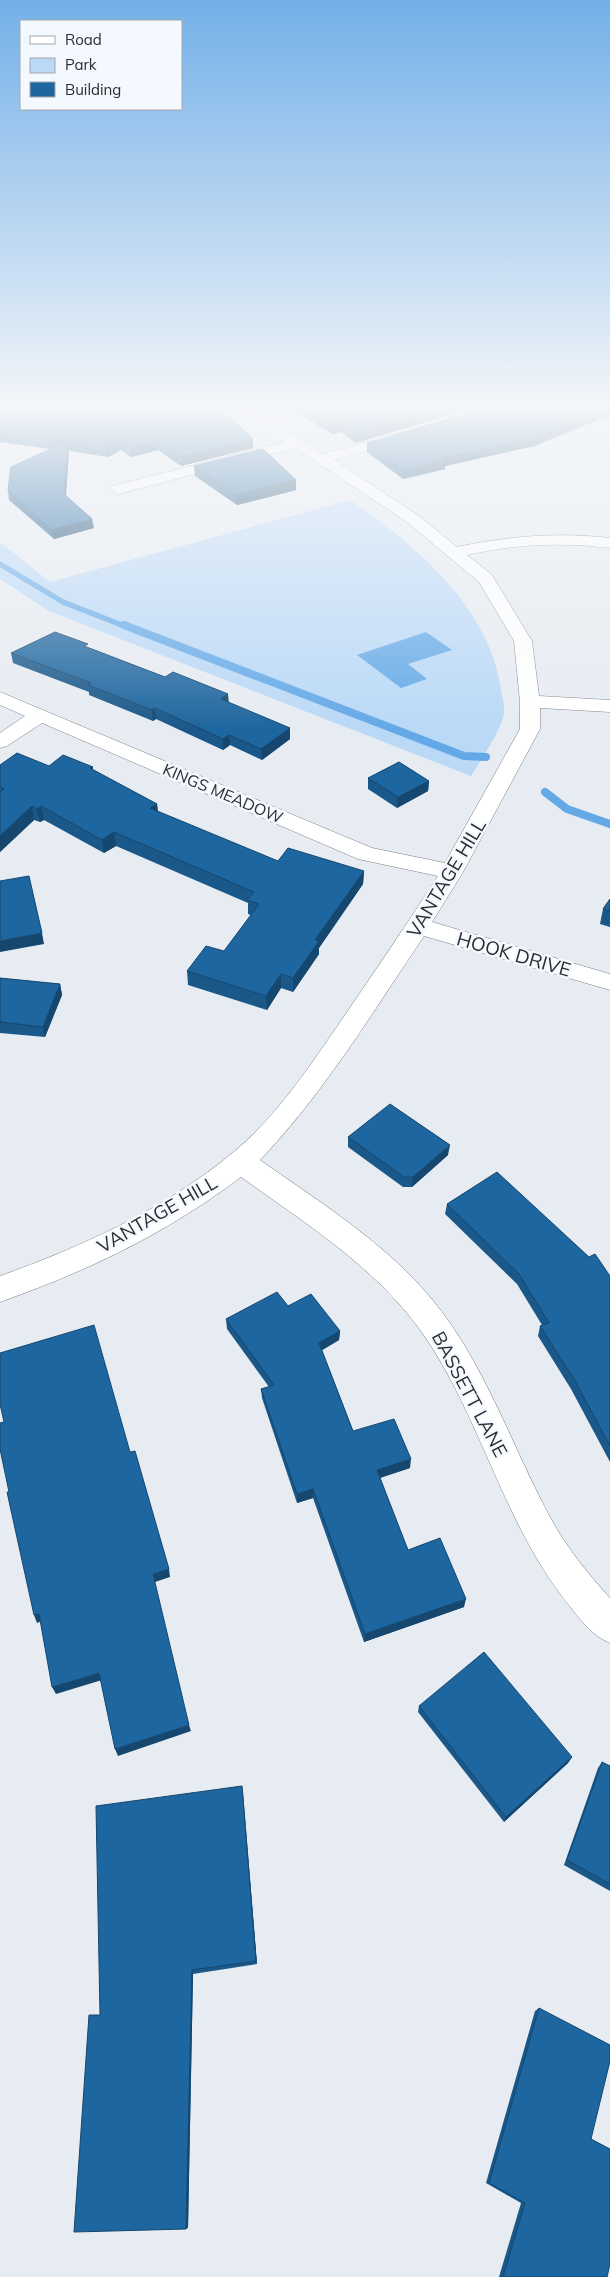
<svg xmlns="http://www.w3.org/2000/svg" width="610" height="2277" viewBox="0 0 610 2277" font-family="Mulish,sans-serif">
<rect width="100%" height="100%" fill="#e7ecf2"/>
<path fill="#bad9f7" d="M350,500C416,545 489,607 501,689C502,697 505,705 504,712C504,726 479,763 471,776L49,611L0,579V542L50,582Z"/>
<path fill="#64a9e7" d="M426,632L452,650L408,664L427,679L401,688L357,655Z"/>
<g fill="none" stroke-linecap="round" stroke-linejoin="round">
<path stroke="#64a9e7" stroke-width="5.5" d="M0,564L63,602L127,627"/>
<path stroke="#64a9e7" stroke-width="8" d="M124,625L464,756L486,757
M545,792L567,809L610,824"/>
<g stroke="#7a7f84" stroke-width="1">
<path id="minor" d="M239,410H255L323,454L397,433H407L409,436L407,439L334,460L419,516L457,547C508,536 558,532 610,538V548C562,542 514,544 467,555L492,575L532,641L539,696L610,700V712L540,708V729L463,872L432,922L610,974V990L424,936C372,1013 324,1093 260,1160C325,1206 394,1248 442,1312C489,1375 514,1451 551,1519C567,1548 588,1574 610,1598V1643C593,1636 583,1623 572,1609C503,1526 482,1417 421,1331C374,1266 305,1223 241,1177C165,1234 90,1270 0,1302V1276C81,1247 163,1210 230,1155C276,1118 310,1066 343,1018C375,971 407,924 438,876L358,859L42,723L7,746L0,748V733L25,716L0,705V692L372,848L445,863L520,729V702L514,641L479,582L407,522L295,448L118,494L110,489L112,486L285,442Z"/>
</g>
<use href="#minor" fill="#fff" fill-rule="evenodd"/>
</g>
<path fill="#1a5889" d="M0,410L253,448L181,466L158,450L131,457L121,450L108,457L69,451L66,496L94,528L54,539L9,500L8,490L51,449L0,442Z
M293,410H466L355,443L341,432L332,434Z
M610,410V415L534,446L445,466V469L403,479L367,452V443Z
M194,466L296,490L237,505L195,476Z
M89,648L165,677L228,694V702L290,739L262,760L230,745L223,750L156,719L153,721L89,695V692L13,663L11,653Z
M0,765L93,767V770L157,804L158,812L278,861L364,871L363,884L319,948V954L293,992L281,988L267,1010L188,985L187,971L224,951L251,915L248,914V903L116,846L104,853L44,820L40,822L34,820L0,852Z
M368,778L429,781L428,791L397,808L368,789Z
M610,899V927L600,924L603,909Z
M0,978L60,984L62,995L45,1037L0,1033Z
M348,1137L448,1155L412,1187H403L348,1147Z
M447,1204L610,1276V1462L571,1389L538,1336L540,1326L542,1325L517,1284L445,1214Z
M288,1306L340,1331L339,1340L322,1350L353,1431L410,1468L380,1478L408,1550L464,1607L364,1642L313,1498L297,1503L262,1398L261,1389L269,1387L227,1329L226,1319Z
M419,1706L572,1757L568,1763L504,1822L418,1712Z
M602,1762L610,1766V1891L564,1865L598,1768Z
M242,1786L257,1964L193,1974L188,2228L100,2015Z
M539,2008L591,2139L607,2277H499L521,2203L486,2183L535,2011Z"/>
<path fill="#15476f" d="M437,410H466L355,443V434Z
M602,410H610L609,415L534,446L445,466V469L403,479V470Z
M341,423V432L332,434V425Z
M253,439V448L181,466V457Z
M120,441L121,450L108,457L107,447Z
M158,441V450L131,457L130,448Z
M68,442L69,451L65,504L64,494Z
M296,480V490L237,505L236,495Z
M92,519L94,528L54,539L52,530Z
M228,694L229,704L221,699Z
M155,708L156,719L153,721L152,710Z
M290,728V739L262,760L261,749Z
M229,735L230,745L223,750V739Z
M429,781L428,791L397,808L398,797Z
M157,804L158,817L150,808Z
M32,806L34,820L0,852V836Z
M41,806L44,820L40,822L37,809Z
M114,832L116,846L104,853L102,840Z
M364,871L363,884L319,948V954L293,992V978L315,940Z
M42,933L44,944L0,952V941Z
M281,974V988L267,1010L266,996Z
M60,984L62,995L45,1037L43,1027Z
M450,1145L448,1155L412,1187L413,1177Z
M340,1331L339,1340L319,1352V1343Z
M411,1459L410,1468L376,1479L377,1470Z
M313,1489V1498L297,1503V1494Z
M169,1569L170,1577L155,1582L153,1574Z
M466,1599L464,1607L364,1642L365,1634Z
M39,1614L42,1621L37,1623L34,1615Z
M99,1673L102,1680L56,1694L52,1687Z
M189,1725L191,1731L118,1756L115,1749Z
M572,1757L568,1763L504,1822L506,1817Z
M242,1786L243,1792L257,1964L256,1961Z
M192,1970L193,1974L188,2228L186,2229Z"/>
<path fill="#1e669f" stroke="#15476f" d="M0,410H222L253,439L181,457L158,441L130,448L120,441L107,447L68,442L64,494L92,519L52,530L8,490L11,467L66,442L0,433Z
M307,410H437L355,434L341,423L332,425Z
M480,410H602L535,437L442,458L446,460L403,470L367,443Z
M263,449L296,480L236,495L194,466Z
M55,632L88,644L84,646L165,677L173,672L228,694L221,699L290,728L261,749L229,735L223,739L155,708L152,710L88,685L91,683L11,653Z
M17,753L49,766L63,755L93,767L90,768L157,804L150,808L278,861L288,848L364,871L315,940L319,941L293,978L281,974L266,996L187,971L206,946L224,951L259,904L247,900L254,892L114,832L102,840L41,806L37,809L32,806L0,836V792L4,789L0,787V765Z
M399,762L429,781L398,797L368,778Z
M29,876L42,933L0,941V881Z
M610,899V911L603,909Z
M0,978L60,984L43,1027L0,1022Z
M390,1104L450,1145L413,1177H404L348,1137Z
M497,1172L589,1257L595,1254L610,1276V1446L574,1379L540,1326L549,1323L519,1274L447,1204Z
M277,1292L288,1306L311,1294L340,1331L319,1343L353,1431L394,1419L411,1459L377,1470L408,1550L440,1538L466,1599L365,1634L313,1489L297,1494L261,1389L274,1385L226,1319Z
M94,1325L130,1452L135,1451L169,1569L153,1574L189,1725L115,1749L99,1673L52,1687L39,1614L34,1615L7,1492H9L0,1449V1423L4,1422L0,1404V1353Z
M484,1652L572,1757L506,1817L419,1706Z
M602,1762L610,1766V1884L567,1860Z
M242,1786L256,1961L192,1970L186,2229L74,2232L89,2015H100L96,1806Z
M539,2008L610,2045V2061L591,2139L610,2149V2264L607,2277H503L525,2203L489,2183Z"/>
<linearGradient id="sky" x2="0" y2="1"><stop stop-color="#73b0e8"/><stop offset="0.56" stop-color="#f4f6f9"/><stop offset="1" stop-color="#f4f6f9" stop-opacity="0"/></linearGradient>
<rect width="610" height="729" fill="url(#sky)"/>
<g text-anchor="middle" stroke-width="5" stroke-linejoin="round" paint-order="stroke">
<g font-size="16" fill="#2b2d2f" stroke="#f4f9ff">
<text transform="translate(223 793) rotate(23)" y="6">KINGS MEADOW</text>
</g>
<g font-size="19" fill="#2b2d2f" stroke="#f4f9ff">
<text transform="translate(446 878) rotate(-59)" y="7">VANTAGE HILL</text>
<text transform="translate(514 954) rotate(16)" y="7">HOOK DRIVE</text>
<text transform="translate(157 1214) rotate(-30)" y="7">VANTAGE HILL</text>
<text transform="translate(470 1394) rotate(62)" y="7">BASSETT LANE</text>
</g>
</g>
<rect x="20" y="20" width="162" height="90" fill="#f4f9ff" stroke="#a4a7ac"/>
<rect x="30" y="36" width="25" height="8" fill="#ffffff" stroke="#a4a7ac"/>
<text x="65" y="45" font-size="15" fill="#2b2d2f">Road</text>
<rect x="30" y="58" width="25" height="15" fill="#bad9f7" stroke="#a4a7ac"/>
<text x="65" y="70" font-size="15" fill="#2b2d2f">Park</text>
<rect x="30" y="82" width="25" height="15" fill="#1e669f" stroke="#a4a7ac"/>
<text x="65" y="95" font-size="15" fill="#2b2d2f">Building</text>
</svg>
